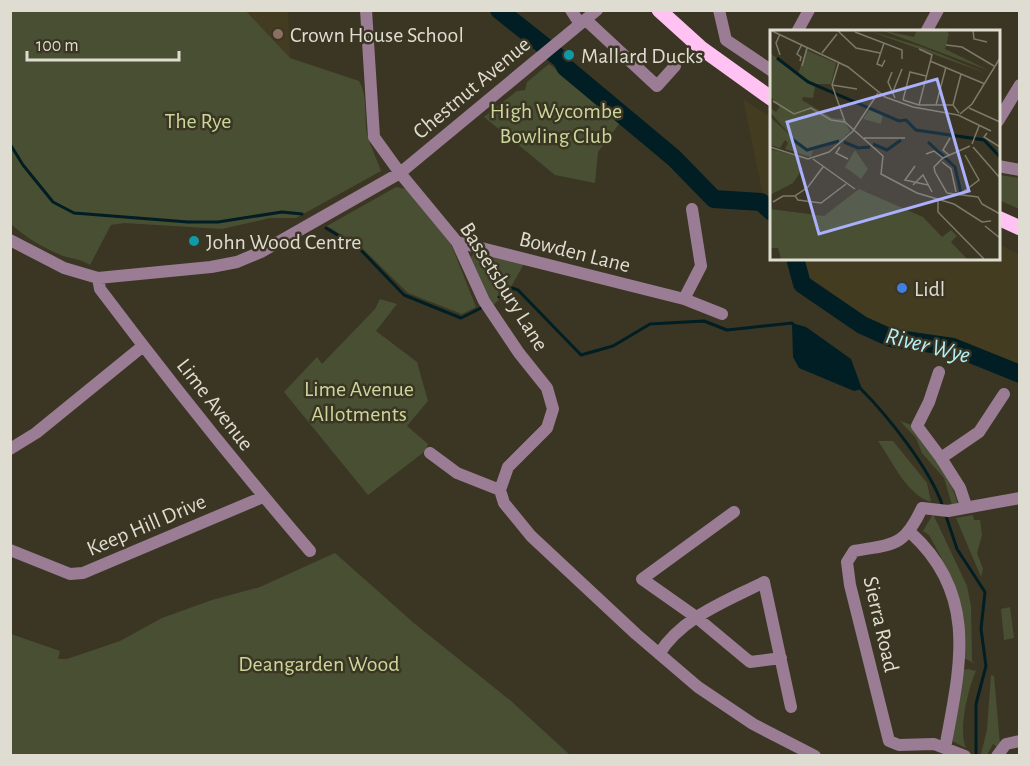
<svg xmlns="http://www.w3.org/2000/svg" width="1030" height="766" viewBox="0 0 1030 766" font-family="'Alegreya Sans',sans-serif">
<rect width="100%" height="100%" fill="#3b3623"/>
<path fill="#433c21" d="M246,11H288L290,59Z
M743,99L772,118V203L764,200Z
M999,244L1019,255V375L991,358L961,347L899,337L863,323L810,284L804,276L800,258H998Z"/>
<path fill="#494f32" d="M10,11H246L290,58L359,81C368,95 364,118 367,134C370,146 377,159 381,171L296,218H270L222,229L124,223L111,225L90,265C81,259 73,259 63,256C44,248 26,238 11,224Z
M549,64L622,120L598,152L595,183L555,175L484,117L517,91L525,90L527,82Z
M999,175L1019,178V209L999,200Z
M396,187L406,189L451,244L476,307L462,314L408,293L361,247L327,226Z
M476,251L525,262L512,285L492,307L469,259Z
M380,299L397,304L376,331L417,362L428,401L407,426L428,444L424,452L368,495L284,392L317,357L322,364L375,309Z
M900,421L917,427L945,467L958,504L952,505L944,478L922,453L916,438Z
M878,441H893L927,483L931,502C906,494 893,462 878,441Z
M933,514L967,586L971,606L972,661L975,664L964,658C964,603 955,582 929,535L923,531Z
M973,515L974,520H980L982,535L977,553L983,569L981,577L956,518Z
M335,553L415,624L511,701L570,755H11V634L60,651L58,659H67L120,641L162,618L212,600L260,587Z
M1010,607L1014,638L1004,640L1001,609Z
M968,669L976,671C968,688 958,731 966,748L952,741L963,670Z
M991,675L994,676L1000,744L997,747L993,744L987,755L981,754L987,730Z"/>
<path fill="#001e23" d="M792,323L806,327L851,359L862,389L854,391L799,368L793,357Z"/>
<g fill="none" stroke-linecap="round" stroke-linejoin="round">
<path stroke="#001e23" stroke-width="3" d="M10,144L23,165L53,202L74,213L188,222H218L282,212L302,214
M326,228L359,248L404,295L461,318L483,307
M499,297L512,288L518,290L581,355L613,346L650,324L704,321L727,330L792,323L794,326
M860,388C888,416 931,470 943,507
M945,513L957,549L985,592L981,629L986,666L976,704V756"/>
<path stroke="#001e23" stroke-width="18" d="M499,10L562,60L565,67L674,158L714,199L761,202L772,212
M795,258L802,284L862,325L891,338L953,347L1020,374"/>
<path stroke="#9a7d94" stroke-width="12" d="M366,10L374,137L400,173L457,242L484,301L519,353L547,388L553,409L547,428L508,467L500,490L504,503L531,536L636,634L698,687L753,724L815,756
M571,10L580,24
M719,10L726,40
M586,20L657,86L675,66
M797,32L809,10
M926,32L938,10
M726,40L772,71
M998,121L1020,85
M998,166L1020,170
M10,240L64,268L98,278L211,267L237,262L261,252L400,173L597,10
M457,242L684,299L722,314
M98,278L100,289C167,378 237,466 310,551
M684,299L701,266L692,209
M939,372L929,402L917,426L941,458
M10,449L36,433L143,346
M430,453L457,473L500,490
M966,506L960,488L941,458L979,432L1004,394
M734,512L642,579L696,617L750,662L781,658
M911,533C979,595 960,667 945,748
M10,550L70,574L83,573L263,497
M659,654C682,617 727,601 764,582L791,707
M965,756L934,744L899,745L889,741L850,585L847,562L854,551C894,544 904,547 922,508L948,511L1020,498
M997,756L1006,744L1020,741"/>
<path stroke="#ffc2f3" stroke-width="15" d="M659,10L701,48L772,99
M998,218L1020,228"/>
</g>
<circle fill="#8d6e63" stroke="#3b3623" stroke-width="2" cx="278" cy="34" r="6"/>
<g fill="#0f9aa8" stroke="#3b3623" stroke-width="2">
<circle cx="569" cy="55" r="6"/>
<circle cx="194" cy="241" r="6"/>
</g>
<circle fill="#3f7fe0" stroke="#3b3623" stroke-width="2" cx="902" cy="288" r="6"/>
<g text-anchor="middle" stroke-width="5" stroke-linejoin="round" paint-order="stroke">
<g font-size="22" fill="#dfddd1" stroke="#3b3623" text-anchor="start">
<text x="290" y="42">Crown House School</text>
<text x="581" y="63">Mallard Ducks</text>
<text x="206" y="249">John Wood Centre</text>
<text x="914" y="296">Lidl</text>
</g>
<g font-size="22" fill="#dfddd1" stroke="#3b3623">
<text transform="translate(471 87) rotate(-40)" y="8">Chestnut Avenue</text>
<text transform="translate(575 251) rotate(14)" y="8">Bowden Lane</text>
<text transform="translate(505 286) rotate(58)" y="8">Bassetsbury Lane</text>
<text transform="translate(216 404) rotate(52)" y="8">Lime Avenue</text>
<text transform="translate(146 524) rotate(-23)" y="8">Keep Hill Drive</text>
<text transform="translate(882 624) rotate(77)" y="8">Sierra Road</text>
</g>
<g font-size="22" fill="#cbd79b" stroke="#3b3623">
<text x="556" y="118">High Wycombe<tspan x="556" dy="25">Bowling Club</tspan></text>
<text x="198" y="128">The Rye</text>
<text x="359" y="396">Lime Avenue<tspan x="359" dy="25">Allotments</tspan></text>
<text x="319" y="671">Deangarden Wood</text>
</g>
<g font-size="24" font-style="italic" fill="#b2f0fa" stroke="#3b3623">
<text transform="translate(928 345) rotate(14)" y="8">River Wye</text>
</g>
</g>
<g transform="translate(770 30)">
<rect width="230" height="230" fill="#3b3623"/>
<path d="M97,0L149,16L170,24L218,44ZM111,0L144,7L147,0H176L179,4L175,19L220,41ZM36,20L66,33L61,54H45L28,44ZM0,23L45,56L43,68L33,67L32,70L62,88L73,89L80,101L69,112L43,120L41,127L15,119L18,113L15,110L10,118L0,115V87L21,106L0,82V78L6,82L10,76L0,66ZM100,79L113,84L111,94L93,89ZM0,119L31,127L27,136L33,138L23,153L0,165ZM85,120L98,139L91,149L75,137ZM89,159L153,187L172,207L181,200L187,206L181,212L197,229H11L8,218H0V179L54,186Z" fill="#494f32"/>
<path fill="none" stroke="#001e23" stroke-width="3" d="M7,28L38,52L129,91L136,90L146,100L214,110L230,127M22,109L37,120L69,111M74,112L88,118L100,117M158,112L185,137L191,163M103,114L117,120L131,110"/>
<path fill="none" stroke="#7d7969" stroke-width="1.5" d="M0,0L78,37L115,67L143,77L188,85L221,101M67,0L86,18L110,23M203,0L204,9L217,12M85,2L132,20V29M10,4L6,13L10,25M114,13L107,34L112,36L115,30M176,15L192,17L224,36M52,23L67,4M30,31L31,27L27,24L32,14M160,31L215,54M69,32L62,55L75,92L113,126L111,144L147,163L184,174L212,192L221,191M32,36L37,18M122,42L118,52L125,68M62,55L87,59M122,64L132,39M133,70L149,75H183L189,83M133,70L140,42L156,46M3,71L24,84L41,78L61,90L75,92M149,75L162,25L149,19M166,75L176,37M183,75L191,44M199,78L230,92M190,84L202,74L230,28M217,103L214,107L230,117M94,108H135M202,114L209,96M200,116L173,128L164,137L165,142L177,163L208,167L212,174L230,184M0,117L38,129L59,122L83,101L108,63M70,117L66,123L78,129M203,117L230,148M156,124L164,121L173,128M179,125L173,120L180,108M43,129L85,159M172,132L181,139L186,162M145,136L135,150L158,155M53,137L38,157L25,166L28,170L51,173L76,154M143,155L153,145L162,162M193,162L209,150L195,125M168,168V182L214,229M3,172L13,166H25M215,196L230,208"/>
<path fill="#aab0fb" fill-opacity="0.15" stroke="#aab0fb" stroke-width="3" d="M167,49L199,161L49,204L17,92Z"/>
<rect width="230" height="230" fill="none" stroke="#dfddd1" stroke-width="3"/>
</g>
<rect width="1030" height="766" fill="none" stroke="#dfddd1" stroke-width="24"/>
<path d="M27 51v9h152v-9" fill="none" stroke="#dfddd1" stroke-width="3"/>
<text x="36" y="51" font-size="18" fill="#dfddd1" stroke="#3b3623" stroke-width="4.5" paint-order="stroke">100 m</text>
</svg>
